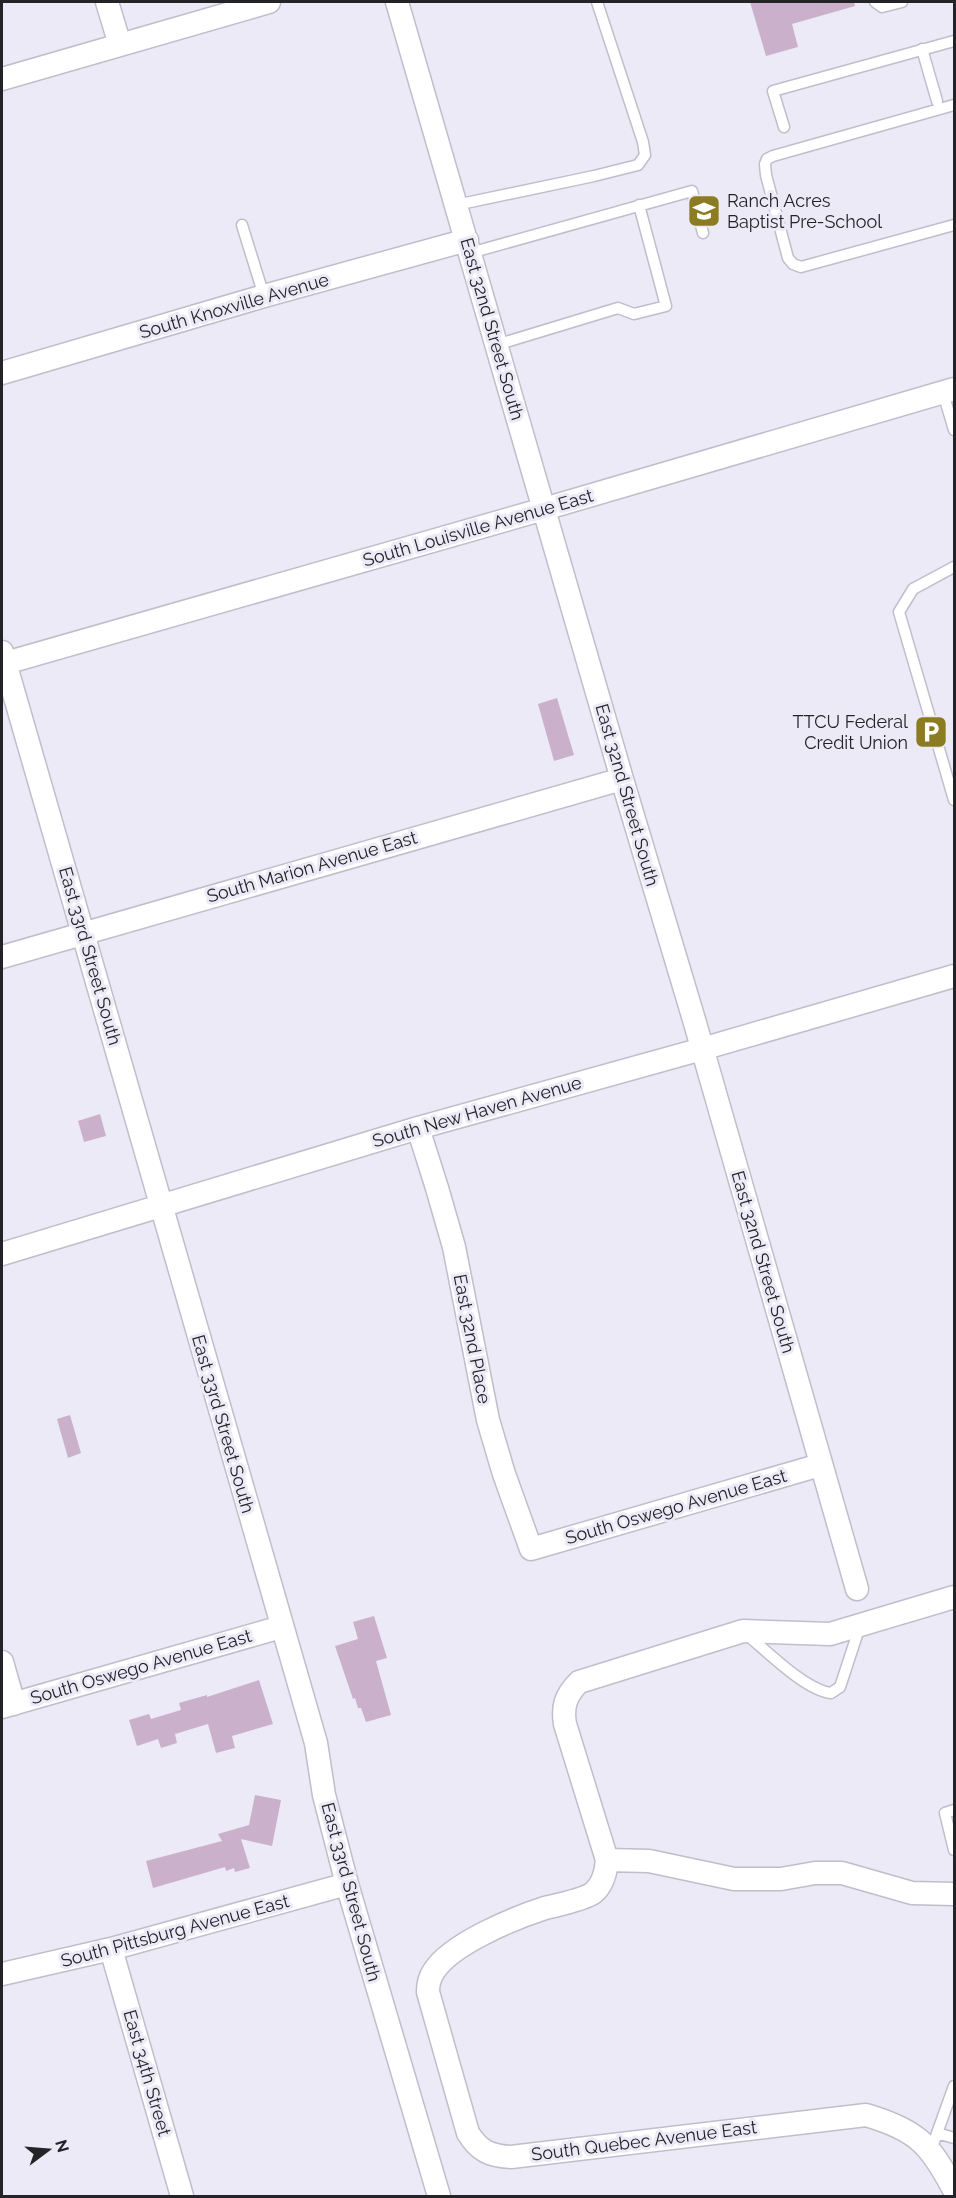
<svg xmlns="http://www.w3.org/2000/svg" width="956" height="2198" viewBox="0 0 956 2198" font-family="Raleway,sans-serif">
<rect width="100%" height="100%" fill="#eceaf7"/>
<path fill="#cbb0cc" d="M750,2H854L855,6L792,24L798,47L766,56Z
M557,698L574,755L554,761L538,704Z
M100,1114L106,1136L84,1142L78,1121Z
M70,1415L81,1453L68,1458L57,1419Z
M374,1616L387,1658L376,1661L391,1715L366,1722L361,1708H358L355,1698L353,1699L335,1646L358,1639L353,1622Z
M259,1680L273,1724L232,1736L235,1748L216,1753L208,1724L175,1734L177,1743L161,1748L158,1739L137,1746L129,1720L149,1714L151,1719L181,1710L179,1703L207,1695V1697Z
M255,1795L281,1800L272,1846L241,1839L250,1868L235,1872L234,1868L226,1871L225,1867L153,1888L146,1861L222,1841L218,1834L249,1825Z"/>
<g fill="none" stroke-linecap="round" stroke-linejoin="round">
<g stroke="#bfbeca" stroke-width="13">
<path id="lane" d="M875,2L882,7L902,2
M922,49L937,101
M954,105L773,156L767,159L765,164L766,175L788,258L793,264L801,267L954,225
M784,127L773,91L954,41
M456,205L594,176L638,165L645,155L643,142L597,2
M242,225L264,296
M470,253L692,191L703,233
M496,345L618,308L634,314L666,306L639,205
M943,393L954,430
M954,567L913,589L899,612L954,800
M746,1634C767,1651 805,1690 831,1693L840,1687L860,1626
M954,1810L945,1813L954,1850
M937,2133L954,2138
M931,2150L954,2086"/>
</g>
<g stroke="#bfbeca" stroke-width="25">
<path id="street" d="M107,2L120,45
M397,2L622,779L695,1023L857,1589
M2,79L269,2
M2,373L264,296L467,240
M2,652L316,1743L324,1795L347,1884L439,2196
M2,664L544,509L954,389
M2,957L622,779
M418,1128L437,1188L454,1247L488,1420L504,1474L531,1549L820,1465
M2,1254L418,1128L702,1049L954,976
M954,1597L830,1634L743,1631L579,1682C566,1695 562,1706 565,1724L607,1860C606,1872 603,1885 593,1893C583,1900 557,1905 545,1908C514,1918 451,1944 434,1971C429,1978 428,1984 428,1992L468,2133C479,2151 490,2156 511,2157L866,2115C917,2130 930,2144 954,2190
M2,1662L14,1704
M2,1707L281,1627
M607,1860L649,1861L734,1879H781L815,1873H842L912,1893L954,1894
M111,1949L182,2196
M2,1974L111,1949L347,1884"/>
</g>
<use href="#lane" stroke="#fff" stroke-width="10"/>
<use href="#street" stroke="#fff" stroke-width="22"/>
</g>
<defs>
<g id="school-square" transform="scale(1.725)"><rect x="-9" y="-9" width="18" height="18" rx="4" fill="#8b7c22" stroke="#eceaf7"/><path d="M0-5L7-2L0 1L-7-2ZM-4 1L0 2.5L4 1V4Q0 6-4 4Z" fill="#fff"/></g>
<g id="parking-square" transform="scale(1.725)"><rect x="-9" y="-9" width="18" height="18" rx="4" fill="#8b7c22" stroke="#eceaf7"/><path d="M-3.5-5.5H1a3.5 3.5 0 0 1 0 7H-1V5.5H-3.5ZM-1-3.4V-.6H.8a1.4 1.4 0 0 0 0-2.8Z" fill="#fff"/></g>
</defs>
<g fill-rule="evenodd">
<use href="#school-square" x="704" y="211"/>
<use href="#parking-square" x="931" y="732"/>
</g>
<g text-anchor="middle" stroke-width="6" stroke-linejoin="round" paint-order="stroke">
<g font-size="18" fill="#242428" stroke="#eceaf7" text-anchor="start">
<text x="727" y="207">Ranch Acres<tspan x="727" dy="21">Baptist Pre-School</tspan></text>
<text x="908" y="728" text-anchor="end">TTCU Federal<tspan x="908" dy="21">Credit Union</tspan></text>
</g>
<g font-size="18" fill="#242428" stroke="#eceaf7">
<text transform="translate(234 306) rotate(-16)" y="6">South Knoxville Avenue</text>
<text transform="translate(492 329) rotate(74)" y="6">East 32nd Street South</text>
<text transform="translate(478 528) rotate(-16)" y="6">South Louisville Avenue East</text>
<text transform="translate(627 795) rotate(74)" y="6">East 32nd Street South</text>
<text transform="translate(312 867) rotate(-16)" y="6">South Marion Avenue East</text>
<text transform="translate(90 956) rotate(74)" y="6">East 33rd Street South</text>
<text transform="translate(477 1112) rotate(-16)" y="6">South New Haven Avenue</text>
<text transform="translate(763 1262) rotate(74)" y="6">East 32nd Street South</text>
<text transform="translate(472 1339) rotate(79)" y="6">East 32nd Place</text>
<text transform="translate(223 1424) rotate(74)" y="6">East 33rd Street South</text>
<text transform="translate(676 1507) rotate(-16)" y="6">South Oswego Avenue East</text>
<text transform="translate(141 1667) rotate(-16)" y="6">South Oswego Avenue East</text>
<text transform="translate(351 1892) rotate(75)" y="6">East 33rd Street South</text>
<text transform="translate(175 1931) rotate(-15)" y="6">South Pittsburg Avenue East</text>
<text transform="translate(147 2073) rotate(74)" y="6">East 34th Street</text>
<text transform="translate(644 2141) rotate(-7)" y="6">South Quebec Avenue East</text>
</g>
</g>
<rect width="956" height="2198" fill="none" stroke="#242428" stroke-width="6"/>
<g transform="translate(48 2150) rotate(74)" stroke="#eceaf7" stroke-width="4.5" paint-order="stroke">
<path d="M0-4.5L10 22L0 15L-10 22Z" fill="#242428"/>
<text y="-9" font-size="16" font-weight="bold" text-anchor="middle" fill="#242428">N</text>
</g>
</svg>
